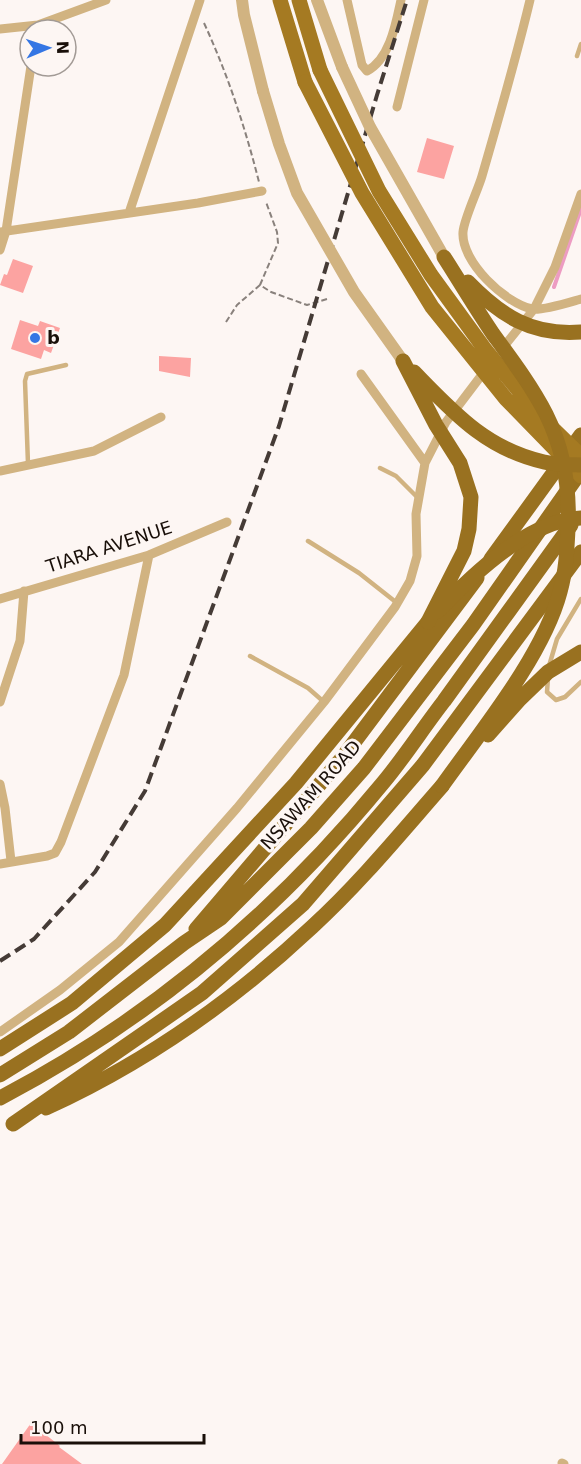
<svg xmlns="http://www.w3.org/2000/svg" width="581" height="1464" viewBox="0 0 581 1464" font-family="'DejaVu Sans',sans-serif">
<rect width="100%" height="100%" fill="#fdf6f3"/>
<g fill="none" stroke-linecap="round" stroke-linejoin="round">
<path stroke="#ed9cc2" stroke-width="4" d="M554,287L581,209"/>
</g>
<path fill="#fca3a1" d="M427,138L454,146L444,179L417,172Z
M13,259L33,266L23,293L0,285L4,274L7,275Z
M20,320L38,326L40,321L60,328L51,353L44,350L41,359L11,349Z
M159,356L191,358L190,377L159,371Z
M31,1423L60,1446L59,1447L82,1464H2Z"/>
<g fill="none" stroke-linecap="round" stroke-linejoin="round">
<path stroke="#89817c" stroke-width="2" stroke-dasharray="6 3" stroke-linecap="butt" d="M204,23C228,75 245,127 259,182
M260,285L278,243L277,232L266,202
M226,322L237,305L260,285L271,292L307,305L327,299"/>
<path stroke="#d1b381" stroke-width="4.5" d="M577,56L581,44
M28,464L25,381L27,374L66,365
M380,468L396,476L419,499
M308,541L359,573L397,603
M250,656L308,688L324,702
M549,666L557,639L581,599
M548,678L547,692L556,700L565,697L581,682"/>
<path stroke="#d1b381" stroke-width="9" d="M347,0L362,65L367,71C390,59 396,23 401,0
M530,0C516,59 499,117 482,176C478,190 464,219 463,232C461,262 505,303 532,309C542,311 570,302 581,299
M0,29L38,25L106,0
M397,107L424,0
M129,213L200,0
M0,232L198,203L262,191
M0,250L6,231L31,66
M501,350L534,309L555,267L581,194
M361,374L425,463
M0,471L94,451L161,417
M0,599L149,555L227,522
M0,702L20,641L24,591
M0,784L5,808L11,861
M0,864L47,856L55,853L61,842L124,675L149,555
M0,1032L60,990L119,942L237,808L324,702L395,607L410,581L417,556L416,514L425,463L446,422L487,368
M562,1463L564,1464"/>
<path stroke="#d1b381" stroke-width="12" d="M242,0L244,15L263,91
M317,0L342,67"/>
<path stroke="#a57a22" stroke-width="15" d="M280,0L305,82
M299,0L320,70"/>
<path stroke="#997120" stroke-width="15" d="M491,559L581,435
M196,929L343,757L477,578
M0,1049L72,1003L165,925L296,783L428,622
M0,1075L69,1032L184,943L221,918L311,828L364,768L473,625L581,471
M0,1098C147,1021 276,913 382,784C404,758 423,728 444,701C486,642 529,584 571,525
M46,1108C145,1063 233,1001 312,927C359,884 400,834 442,786
M13,1124L202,993L303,904L423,765L581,552"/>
<path stroke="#453b36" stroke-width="4" stroke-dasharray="12 6" stroke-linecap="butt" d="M0,961L34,939L95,872L145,791L279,426L377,95L407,0"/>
<path stroke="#d1b381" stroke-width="12" d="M342,67L370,127L444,257
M263,91L279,144L297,193L354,292L403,361"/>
<path stroke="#a57a22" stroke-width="15" d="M320,70L379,191L431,275L484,348L537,413L581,456
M305,82L362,193L432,307L506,399L581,476"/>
<path stroke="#997120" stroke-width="15" d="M468,282C501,316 532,336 581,332
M403,361L436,425L460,463L471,497L469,529L464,551L428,622
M414,372C453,412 486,449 544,462C556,465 569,464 581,465
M438,611C472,575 529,520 581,518
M488,735L520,699L548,672L581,652
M442,786C481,731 543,656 560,592C566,571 567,550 568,529C570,488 564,450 546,414C531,385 512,360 493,334C476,309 460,282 444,257"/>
</g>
<circle fill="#3576e4" stroke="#fdf6f3" stroke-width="2" cx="35" cy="338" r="6"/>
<g text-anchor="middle" stroke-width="6" stroke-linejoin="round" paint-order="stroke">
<g font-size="18" font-weight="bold" fill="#190f09" stroke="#fdf6f3" text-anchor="start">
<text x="47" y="344">b</text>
</g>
<g font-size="18" fill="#190f09" stroke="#fdf6f3">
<text transform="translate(109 547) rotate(-18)" y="6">TIARA AVENUE</text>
<text transform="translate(311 795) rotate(-48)" y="6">NSAWAM ROAD</text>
</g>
</g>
<g transform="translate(48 48) rotate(88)"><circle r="28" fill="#fdf6f3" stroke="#a29a95" stroke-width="1.5"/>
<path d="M0-4.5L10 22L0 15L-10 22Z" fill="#3576e4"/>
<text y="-9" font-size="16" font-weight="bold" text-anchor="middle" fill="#190f09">N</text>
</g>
<path d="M21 1434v9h183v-9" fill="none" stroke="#190f09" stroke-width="3"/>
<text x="30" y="1434" font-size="18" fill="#190f09" stroke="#fdf6f3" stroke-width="4.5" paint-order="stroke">100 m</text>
</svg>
